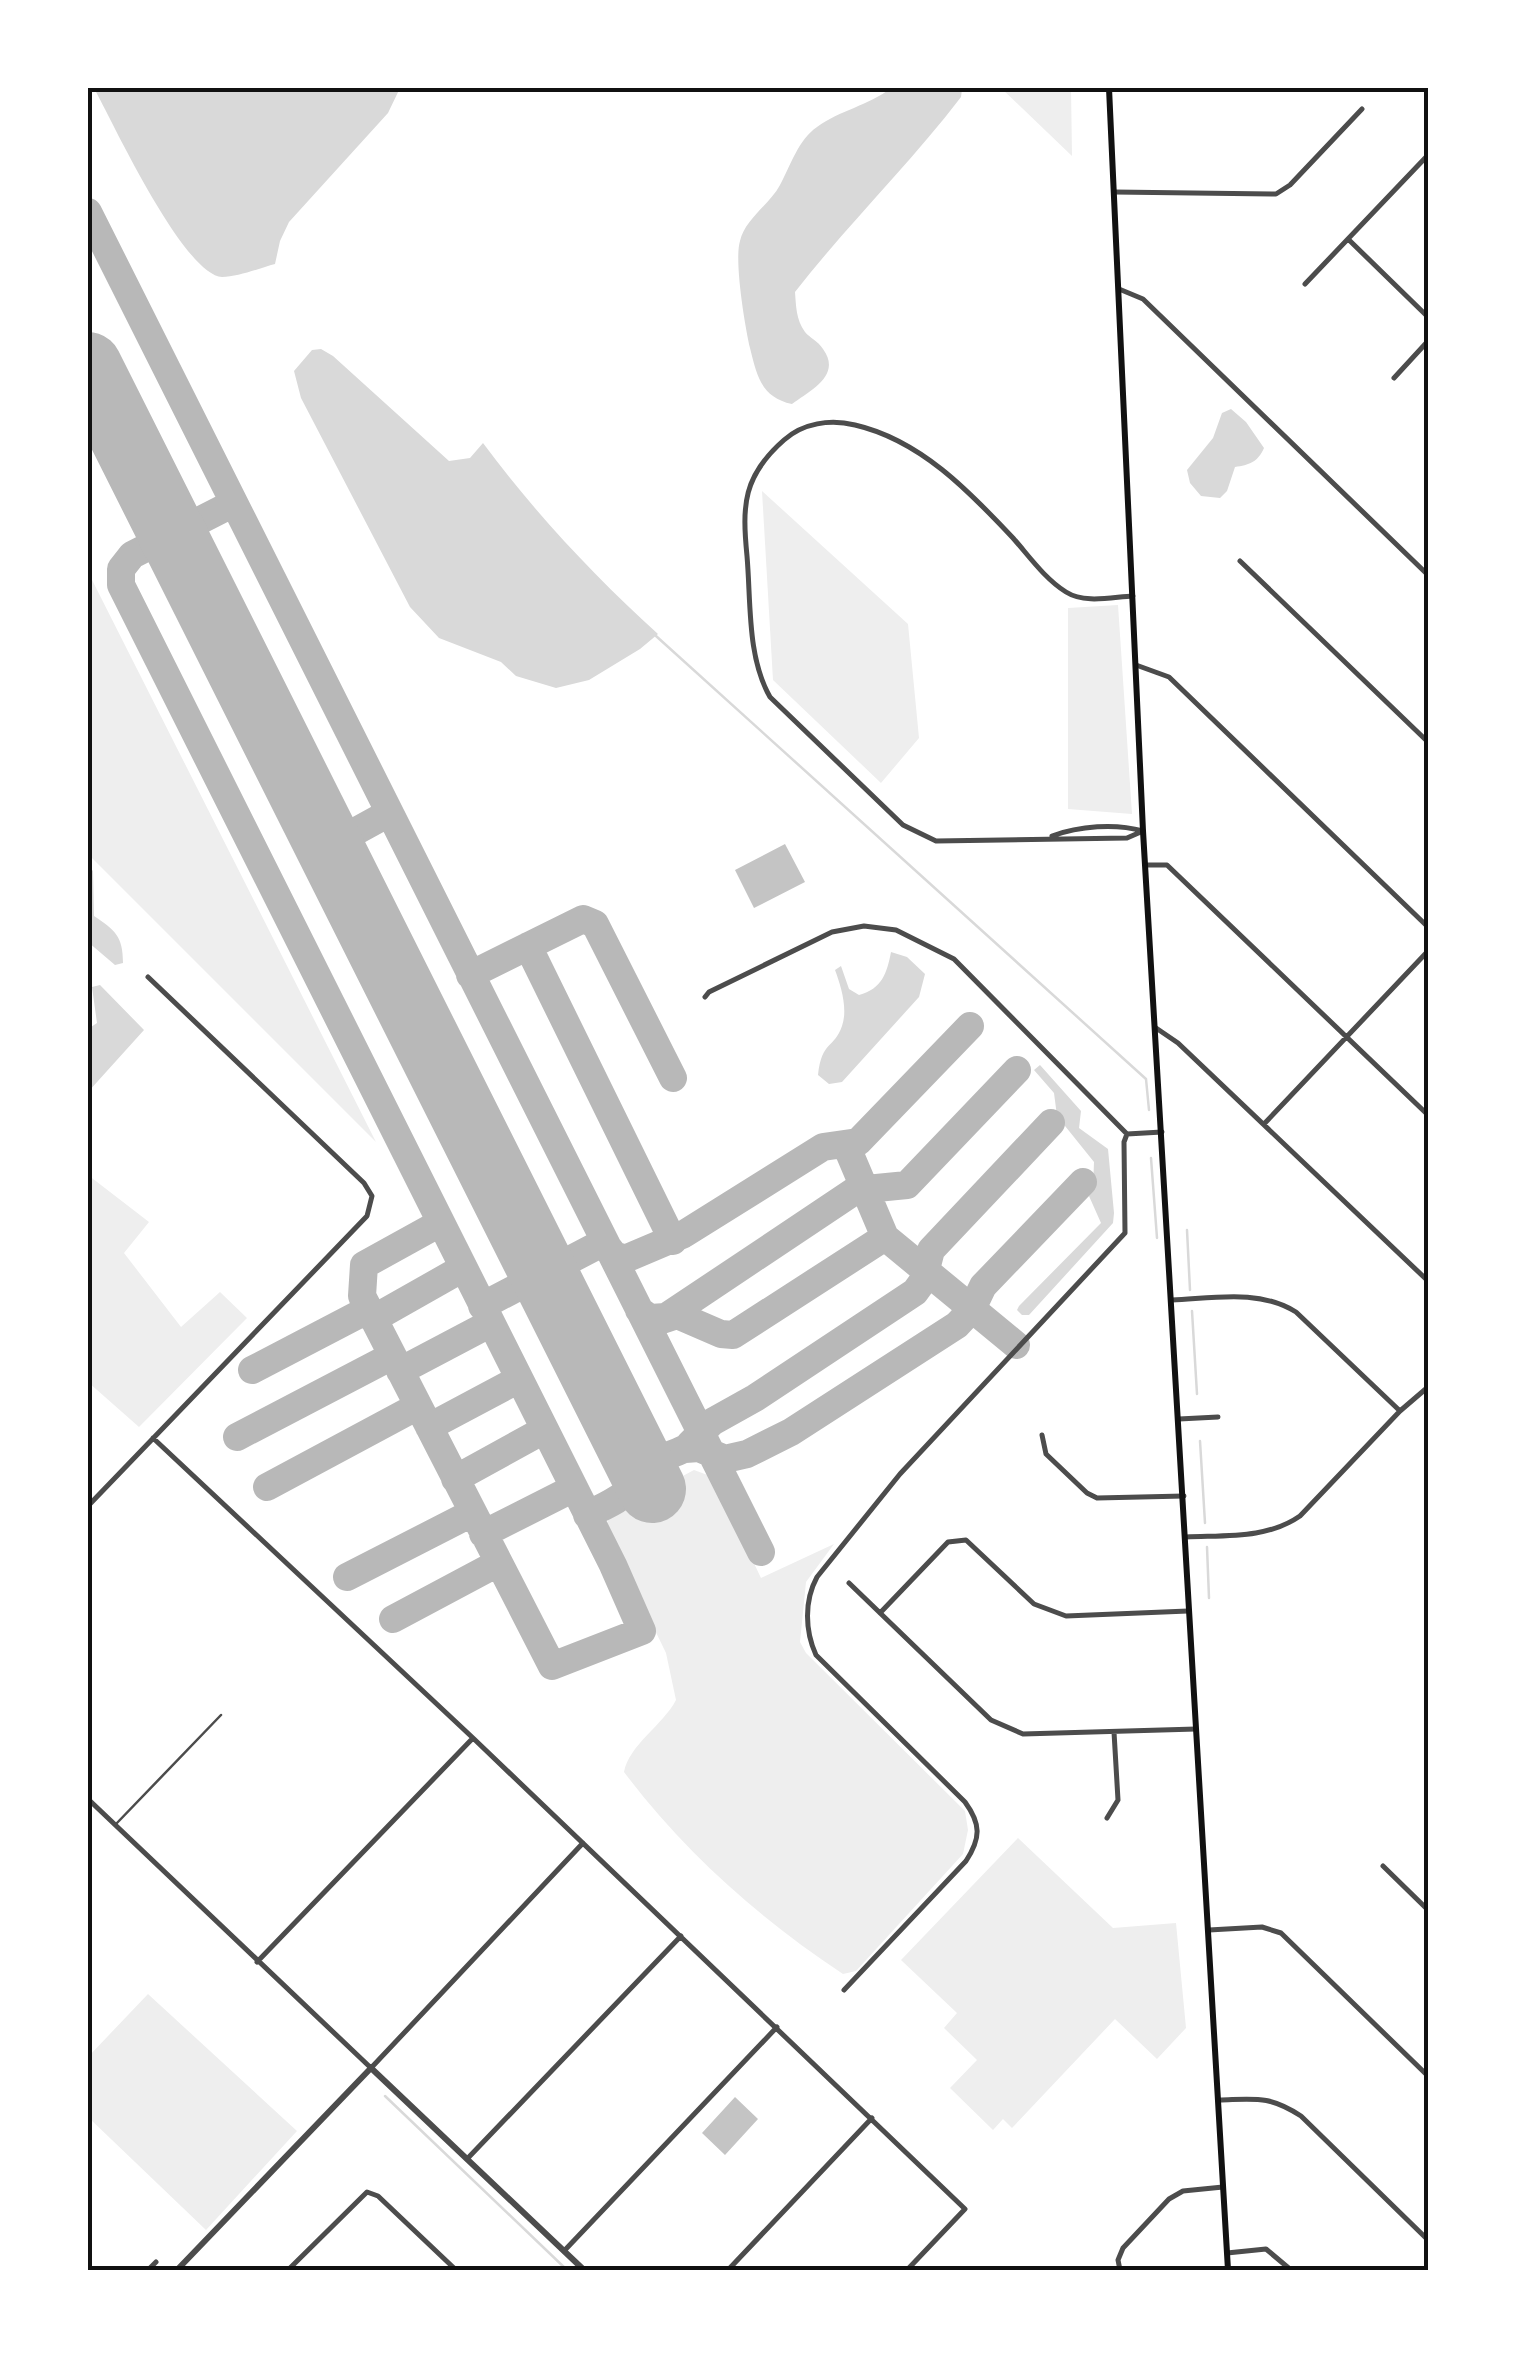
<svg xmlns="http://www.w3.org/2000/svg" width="1516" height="2358" viewBox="0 0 1516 2358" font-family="Bitter,serif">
<rect width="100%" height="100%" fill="#fff"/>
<path fill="#eee" d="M1001,88H1071L1072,156Z
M762,491L908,624L919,738L881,783L773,680Z
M88,572L376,1142L88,854Z
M1118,605L1132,814L1068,809V608Z
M88,1175L149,1222L124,1253L181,1327L220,1292L247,1318L139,1427L88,1382Z
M694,1470L713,1477L761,1578L834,1544L806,1582L800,1642L806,1653L965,1811L968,1830L963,1854L856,1971L843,1974C759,1918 685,1853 624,1772C629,1745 663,1725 676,1700L666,1653L605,1527L611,1514Z
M1018,1838L1113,1928L1176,1923L1186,2028L1157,2059L1115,2019L1012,2128L1003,2119L993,2130L950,2088L977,2060L944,2028L957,2013L901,1960Z
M148,1994L297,2131L206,2230L88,2117V2057Z"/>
<path fill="#d9d9d9" d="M94,88H400L388,113L289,222L280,241L275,264C260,268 238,277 222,277C184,275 113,123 94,88Z
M891,88L962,89L961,97C909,165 848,224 795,292C796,305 796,320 805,332C810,338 818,341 823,349C842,375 811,390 792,404C761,397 757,376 750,348C745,326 734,261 740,241C745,219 770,204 780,185C791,165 798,140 817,127C840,110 868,106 891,88Z
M321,349L333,356L449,461L470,458L483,443C534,512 595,577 658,634L640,649L589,680L556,688L516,676L501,662L439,638L410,607L301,398L294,371L312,350Z
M1231,409L1246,422L1264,448C1258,462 1249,465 1235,467L1227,491L1220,498L1201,496L1190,483L1187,470L1213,438L1222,413Z
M88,865L93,871L94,916C115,930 123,936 123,963L115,965L88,942Z
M891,952L907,957L925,974L919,997L842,1082L829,1084L818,1075C822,1040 834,1049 842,1026C848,1009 841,986 835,970L841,966L849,989L859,995C882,989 887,973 891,952Z
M100,985L144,1030L88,1092V1029L97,1023L92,987Z
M1040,1065L1081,1111L1079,1128L1108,1149L1114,1213L1113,1223L1029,1315H1022L1017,1310L1019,1306L1101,1223L1089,1196L1093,1188L1094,1162L1057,1116L1054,1093L1034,1070Z"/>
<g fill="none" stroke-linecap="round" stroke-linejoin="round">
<path stroke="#d9d9d9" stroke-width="2.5" d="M656,636L1146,1079L1149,1110
M1151,1158L1157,1238
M1187,1230L1190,1290
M1192,1311L1197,1394
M1200,1441L1205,1523
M1207,1547L1209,1598
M385,2096L567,2270"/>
<path stroke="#b8b8b8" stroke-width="28" d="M88,212L761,1552
M234,503L132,555L121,569V585L613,1565L642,1631L552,1666L362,1296L364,1265L440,1223
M329,846L389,813
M528,946L673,1241
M470,975L583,919L595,924L673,1078
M846,1145L885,1237L1016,1345
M482,1306L604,1242L614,1255L625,1259L684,1234L823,1147L858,1142L970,1026
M639,1310L650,1318L666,1317L856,1190L907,1185L1017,1070
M373,1319L463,1268
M662,1320L677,1315L721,1334L733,1335L885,1237
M252,1370L369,1309
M400,1371L491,1323
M429,1427L519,1379
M237,1437L392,1356
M690,1444L712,1422L755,1398L915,1292L923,1281L931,1250L1051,1123
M685,1449L699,1448L725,1459L747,1454L791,1432L957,1325L972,1309L983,1286L1083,1182
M455,1479L544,1430
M267,1487L418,1406
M587,1515C620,1498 644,1492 633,1451C656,1465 677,1453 698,1442
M483,1534L574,1488
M347,1577L472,1513
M393,1619L498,1563"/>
<path stroke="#b8b8b8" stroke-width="68" d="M88,366L652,1489"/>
</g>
<path fill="#c4c4c4" d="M785,844L805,882L754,908L735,870Z
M735,2097L758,2119L725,2155L702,2133Z"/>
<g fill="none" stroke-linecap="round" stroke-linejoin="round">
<path stroke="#4c4c4c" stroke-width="2.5" d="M116,1824L221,1715"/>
<path stroke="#4c4c4c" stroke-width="5" d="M1114,192L1276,194L1290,185L1362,109
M1348,239L1428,317
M1305,284L1428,155
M1119,289L1143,299L1428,575
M1394,378L1428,341
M1240,561L1428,742
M1133,596C1112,597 1085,604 1066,592C1045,579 1029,556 1013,538C969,491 920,440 855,425C830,419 803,423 784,440C743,476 742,505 747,556C751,602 747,657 770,697L903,825L936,841L1127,838L1143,831
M1136,665L1169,677L1428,927
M1052,836C1079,826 1115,823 1143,831
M1148,865H1167L1428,1115
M705,997L709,992L832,932L864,926L896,930L954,959L1127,1134L1162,1132
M1156,1028L1178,1043L1428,1281
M1264,1124L1428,951
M1172,1300C1215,1298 1259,1289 1296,1312L1400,1411
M1179,1419L1218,1417
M1042,1435L1046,1454L1087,1493L1097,1498L1184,1496
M153,1438L473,1738L965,2209L907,2270
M88,1506L367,1216L372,1196L364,1183L148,977
M1186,1537C1225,1535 1267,1539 1300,1516L1400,1411L1428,1387
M849,1583L991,1720L1023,1734L1196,1729
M880,1613L948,1542L966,1540L1034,1604L1066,1616L1188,1611
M88,1799L371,2068L583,1843
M1107,1818L1118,1800L1114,1732
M1383,1866L1428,1910
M1209,1930L1262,1927L1281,1933L1428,2076
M257,1962L473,1738
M844,1990L966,1861C981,1838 981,1824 965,1802L816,1655C805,1631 804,1601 817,1577L900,1474L1125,1233L1124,1142L1127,1134
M1219,2100C1255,2099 1269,2095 1301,2116L1428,2240
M467,2159L681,1936
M564,2251L777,2027
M1227,2253L1266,2249L1291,2270
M148,2270L156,2262
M288,2270L367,2192L378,2196L456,2270
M728,2270L872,2118
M1120,2270L1118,2260L1123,2248L1169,2199L1183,2191L1223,2187"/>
<path stroke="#4c4c4c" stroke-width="6" d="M177,2270L371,2068L584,2270"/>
<path stroke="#111" stroke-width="6" d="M1109,88L1143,831L1228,2270"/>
</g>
<rect width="1516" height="2358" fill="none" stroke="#ffffff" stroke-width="180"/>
<rect x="90" y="90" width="1336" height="2178" fill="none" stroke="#111" stroke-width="4"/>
</svg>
